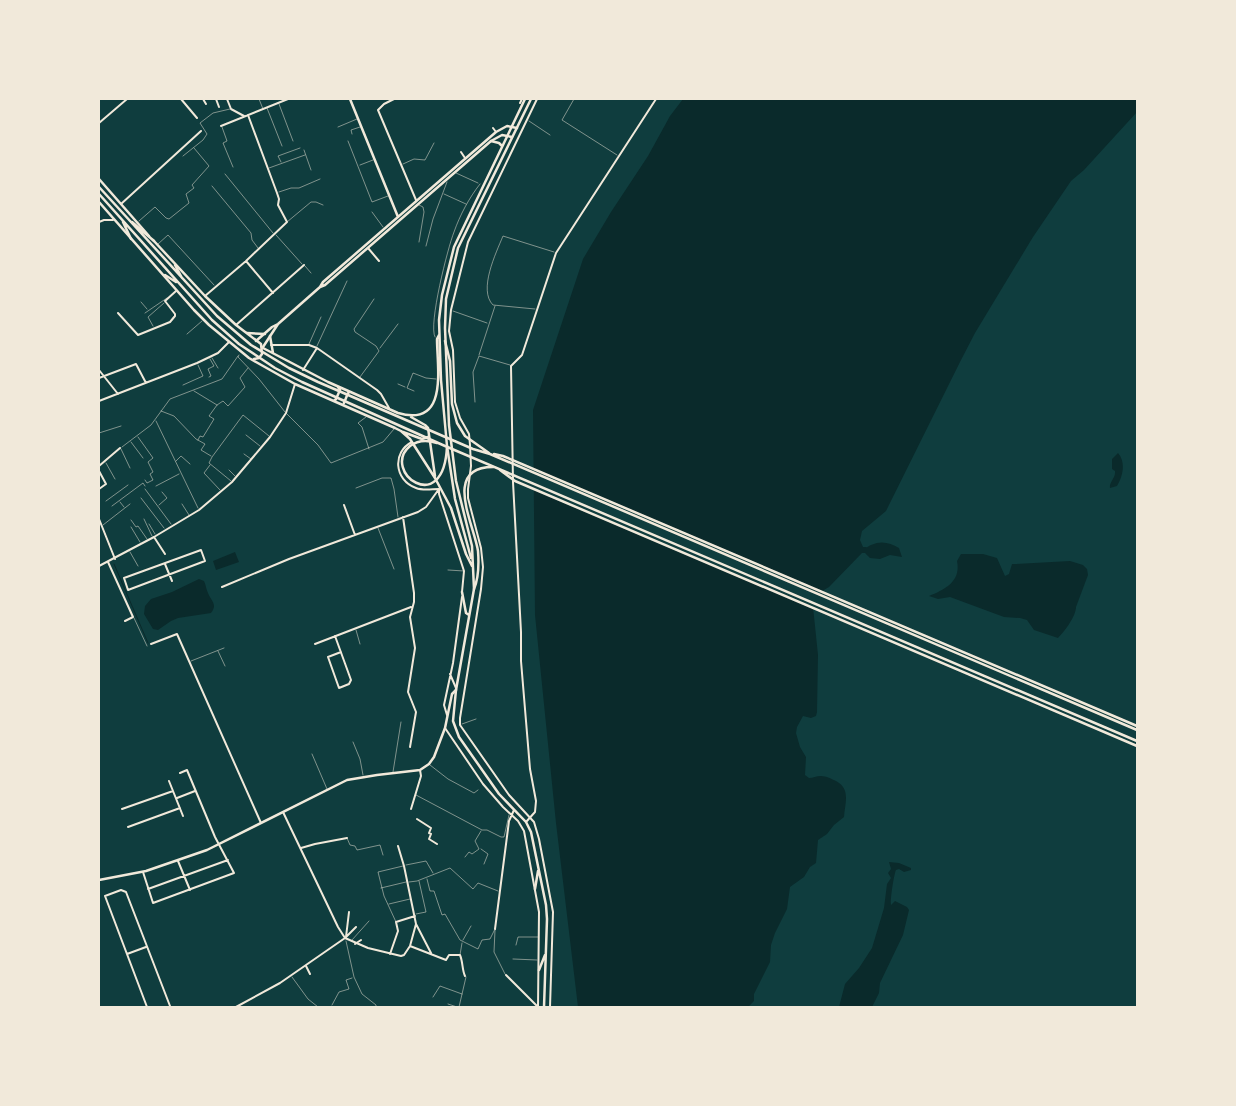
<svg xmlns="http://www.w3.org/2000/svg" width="1236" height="1106" viewBox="0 0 1236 1106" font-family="Mulish,sans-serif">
<rect width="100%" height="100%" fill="#0f3d3e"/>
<path fill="#0a2a2b" d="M683,99H1137V112L1084,170L1071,181L1033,237L975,333L960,362L886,511L862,531L860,540L863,547C870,547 865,548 871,545C882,540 890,543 899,548L902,557L890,555L880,559L870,558L865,553H862L829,587L812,597L818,655L817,712L816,716L811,718L803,716L797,727L796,733L800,747L806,757L805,775L809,778C813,778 816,776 821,776C826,776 832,779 836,781C851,789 845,803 844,817L834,825L827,834L818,840L816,863L810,867L804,877L790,887L787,909L775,933L771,945L770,962L754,994V1001L748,1007H578L556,823L535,615L533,410L583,259L611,212L648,156L670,116Z
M1118,453C1126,462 1123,476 1117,486L1110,488C1109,482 1116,478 1115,471L1112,469V459Z
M235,552L239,562L216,570L213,561Z
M961,554H983L997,558L1005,576L1009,574L1012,564H1016L1070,561L1083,565L1087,569L1088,575L1076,607C1076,616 1065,631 1058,638L1034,630L1027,620L1020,618L1004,617L950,597L938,599L929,596C946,589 961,581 957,561Z
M199,579L204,581C206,585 206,589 208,593C211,601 218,604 211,613L178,618L171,621L158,630L153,629L144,614L145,606L151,599L172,592Z
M889,862L899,863L911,868V870L904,872L899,869L896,870C894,874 890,900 891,905L895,901L907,907L909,910L903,935L880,983L879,993L872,1007H839L845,984L859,968L872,948L884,908L887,884L891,878L888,873L891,869Z"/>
<path fill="#0f3d3e" d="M531,467L825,592L815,598L816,610L531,489Z"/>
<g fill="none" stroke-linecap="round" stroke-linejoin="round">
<path stroke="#0a2a2b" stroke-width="1" d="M114,564L148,643"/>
<path stroke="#f1e9da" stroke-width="0.5" d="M259,99L263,109
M574,99L562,120L617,155
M279,104L293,141
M267,108L282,146
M529,121L550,135
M222,127L227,141L223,143L233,167
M338,127L357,119
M352,134L351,130L360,127
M348,141L372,202L388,196
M304,150L311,170
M183,156L203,140L207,134L200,123L213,113L230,109
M281,162L278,156L300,148
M403,164L414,159L425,160L434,143
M360,165L373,160
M269,168L305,155
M456,173L478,183
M225,174L273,233
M212,186L251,233L252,240L258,248
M279,192L291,188H299L320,179
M444,194L466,204
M372,212L383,227
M139,221L155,207L166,218L169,219L189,203L186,194L194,188L192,185L209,166L194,148
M287,222L311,202H316L323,205
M276,235L302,264
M419,242L424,212L423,207L419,205
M158,244L168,235L214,285
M426,246L433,219L447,182
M305,266L311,273
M141,302L147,309
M535,309L493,305C478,290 496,253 503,236L554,252
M453,311L487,323
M145,313L167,298
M153,326L148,317L164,303
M187,334L202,321
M435,337C428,325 448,247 454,232C460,215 469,198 480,184
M309,344L321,317
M317,346L347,281
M380,348L398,324
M239,355L238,357L259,379L285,412
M479,355L495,306
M212,358L218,368
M209,377L211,376L208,369L214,366L210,359
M360,377L379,351L376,346L355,332L354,329L374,299
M398,384L405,387
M183,385L203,376L198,365
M194,391L217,405
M414,391L407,388L413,373L426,378L436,379
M475,402L473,372L479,356L510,365
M161,411L174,416L196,439L205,444L201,450L211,456
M287,414L318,445L331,463L383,442L394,429
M366,417L358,423L362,427L369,449
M156,421L198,508
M99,433L121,426
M246,435L260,446
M138,437L153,458L148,462L153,472L150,474L153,480L147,483L145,480
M198,440L200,436L203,437L214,419L209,416L217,405L223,401L228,406L245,387L240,378L248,368
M131,442L143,458
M122,447L151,425L170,399L222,379L238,356
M121,449L130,468
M244,454L251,459
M176,461L181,456L190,464
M106,463L115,479
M210,465L204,473L220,490
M229,470L235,476
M231,481L209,463L212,457L243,415L269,436
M156,486L179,474
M356,488L382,478H391L394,489L398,517
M145,489L171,524
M141,498L164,528
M106,501L128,485
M120,502L124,507
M182,504L189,515
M159,505L167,498L162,492
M112,506L143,483L145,486
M144,519L152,536
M131,520L136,527L138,526L147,539
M149,524L155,534
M103,525L130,504
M131,527L140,542
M378,528L394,569
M130,552L138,566
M448,570L464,571
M134,618L147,646
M356,630L360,644
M218,651L225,666
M191,661L224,648
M462,724L476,719
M353,742L360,759L363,775
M312,754L327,789
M430,765L448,779L474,793L478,790
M393,772L401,722
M416,795L482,830H487L501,837H504L509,815
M347,838L350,845L355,846L357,850L380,845L383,855
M481,849L488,854L484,864
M465,857L469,852L472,854L479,849L475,841L481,831
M406,865L426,861L433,873
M427,879L430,891H434L442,915L445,914L460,940L478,949L482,940L490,939L495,929
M409,882L417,881L450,868L473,889L478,883L498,891
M381,888L406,882
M389,904L410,899
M416,914L426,912L419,881
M396,922L384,896L378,872L403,866
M495,930L494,952L505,974
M352,940L369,921
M463,940L471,926
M346,941L354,977L362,994L376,1005V1007
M516,945L518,937H538
M460,955L462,943
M513,959L537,960
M292,977L308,999L318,1007
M433,997L440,986L462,994
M448,1004L457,1007
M332,1005L339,992L349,989L346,980L352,978
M459,1007L466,977"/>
<path stroke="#f1e9da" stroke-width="2" d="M181,99L197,118
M203,99L206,104
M216,99L219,107
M227,99L231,109L244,116
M394,99L384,104L378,110L416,200
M537,99L468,242L451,310L449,331L453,350L455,402L460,418L469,434L470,445L471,466L468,489V498L481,548L483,567L481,589L460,718V725L509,795L534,822L539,839L553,912L550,1007
M520,103L522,99
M99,123L127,99
M221,126L288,99
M493,128L496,132
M461,152L465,158
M121,204L201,131
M368,248L379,261
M246,261L273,293
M205,296L246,261L287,222L278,205L279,199L277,193L248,115
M118,313L138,335L170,322L175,316V314L165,301L176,291
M236,325L304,265
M271,345H309L317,348L377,390L381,394L389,408
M99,370L118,394
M303,370L317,348
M99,378L136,364L146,383
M99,401L197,363L218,353L229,342
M412,442C392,452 394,480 416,488C423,491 432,489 439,489
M99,466L120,448
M99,471L106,484L99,489
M439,489V494L464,571L462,592
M344,505L355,535
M403,517L414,593V602L410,617L415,648L408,692L416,712L410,747
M99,519L115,559
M154,537L165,554
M201,550L205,561L128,590L124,578Z
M108,562L133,617L125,621
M165,564L172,581
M222,587L289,559L418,512L426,507L439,489
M335,636L351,680L349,684L339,688L328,657L341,652
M151,644L177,634L261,823
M315,644L411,607
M450,674L456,688
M447,715L444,705L453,663L462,597
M445,728L483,784L503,807L518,821L524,831L539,912L538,1007
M169,781L183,816
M177,798L195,791
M122,809L173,791
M411,809L421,776L420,770
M417,819L431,828L429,833L431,834L429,839L437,844
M128,827L180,808
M301,848L315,844L347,838
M178,861L190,890
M143,872L153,903L234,873L215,837L187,770L180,773
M148,889L228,860
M416,924L431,953
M356,927L345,938L368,948L401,956L404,955L410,946L416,924L404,866L398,846
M495,929L509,821L514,810
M346,937L349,912
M355,944L361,940
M410,946L446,960L449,955H460C463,962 462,970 465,976
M127,954L146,947
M390,954L398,931L396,922L415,916
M306,966L310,974
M506,975L538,1007
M147,1007L105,896L121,890L126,892L170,1006
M168,1007H177"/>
<path stroke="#f1e9da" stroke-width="2" d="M99,222L104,220H113
M99,566L154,537L199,510L232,482L270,437L286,413L295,384
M526,822L535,812L536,801L530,769L521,661V632L513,482L511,366L522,355L556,253L656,99
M236,1007L280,983L345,938L338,927L283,812"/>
<path stroke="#f1e9da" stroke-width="2.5" d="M350,99L398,217
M320,287L325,285L491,141L502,135L512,137
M256,341L272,327L278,324L320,287L323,282L496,132L507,126L517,128
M263,347L278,324
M99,880L146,871L207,850L347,780L377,775L420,770L429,764L434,757L445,728L452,694L456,690"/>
<path stroke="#f1e9da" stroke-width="2.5" d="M531,99L458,248L446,299L445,328L449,425L456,481L472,546L474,589L456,690L453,721L459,737L499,794L526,822L531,832L546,905L547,919L544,1007
M491,141L499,143L502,146
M99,179L149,236
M99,202L194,310L209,325L249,358L295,384L395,428L401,431L410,439L435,478L451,508L466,554L472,566
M153,240L205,296L236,325L261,344L262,354L259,358L254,359
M247,333L265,334
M270,336L273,353
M263,348L328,382L398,413C449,428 437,368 437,339L439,335
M334,401L336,399L340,390L338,387
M344,403L348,393L350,392
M411,417L425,425L428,428L435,476
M403,432L422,439L428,437
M471,558L455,499L447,446L441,380L439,320L442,295L454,247L525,99
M462,592L466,613L469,615
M535,889L538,871
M539,970L545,955"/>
<path stroke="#f1e9da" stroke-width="2.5" d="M99,187L217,316L251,345L289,368L318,382L473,449L490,454L1137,730
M99,194L212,320L239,344L275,368L302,382L445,446L1137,741
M123,222L131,239
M132,222L154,241
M175,265L182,278
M165,275L176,282
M445,341L450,361L452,404L457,423L465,436L489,453
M437,443C428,440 418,440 410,446C380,471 444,519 447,446
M494,454L503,456L1137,726
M500,470L515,481L1137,746
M474,589C479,577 479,564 478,551C474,524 442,467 493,467"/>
</g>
<rect width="1236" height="1106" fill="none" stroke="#f1e9da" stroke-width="200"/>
</svg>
